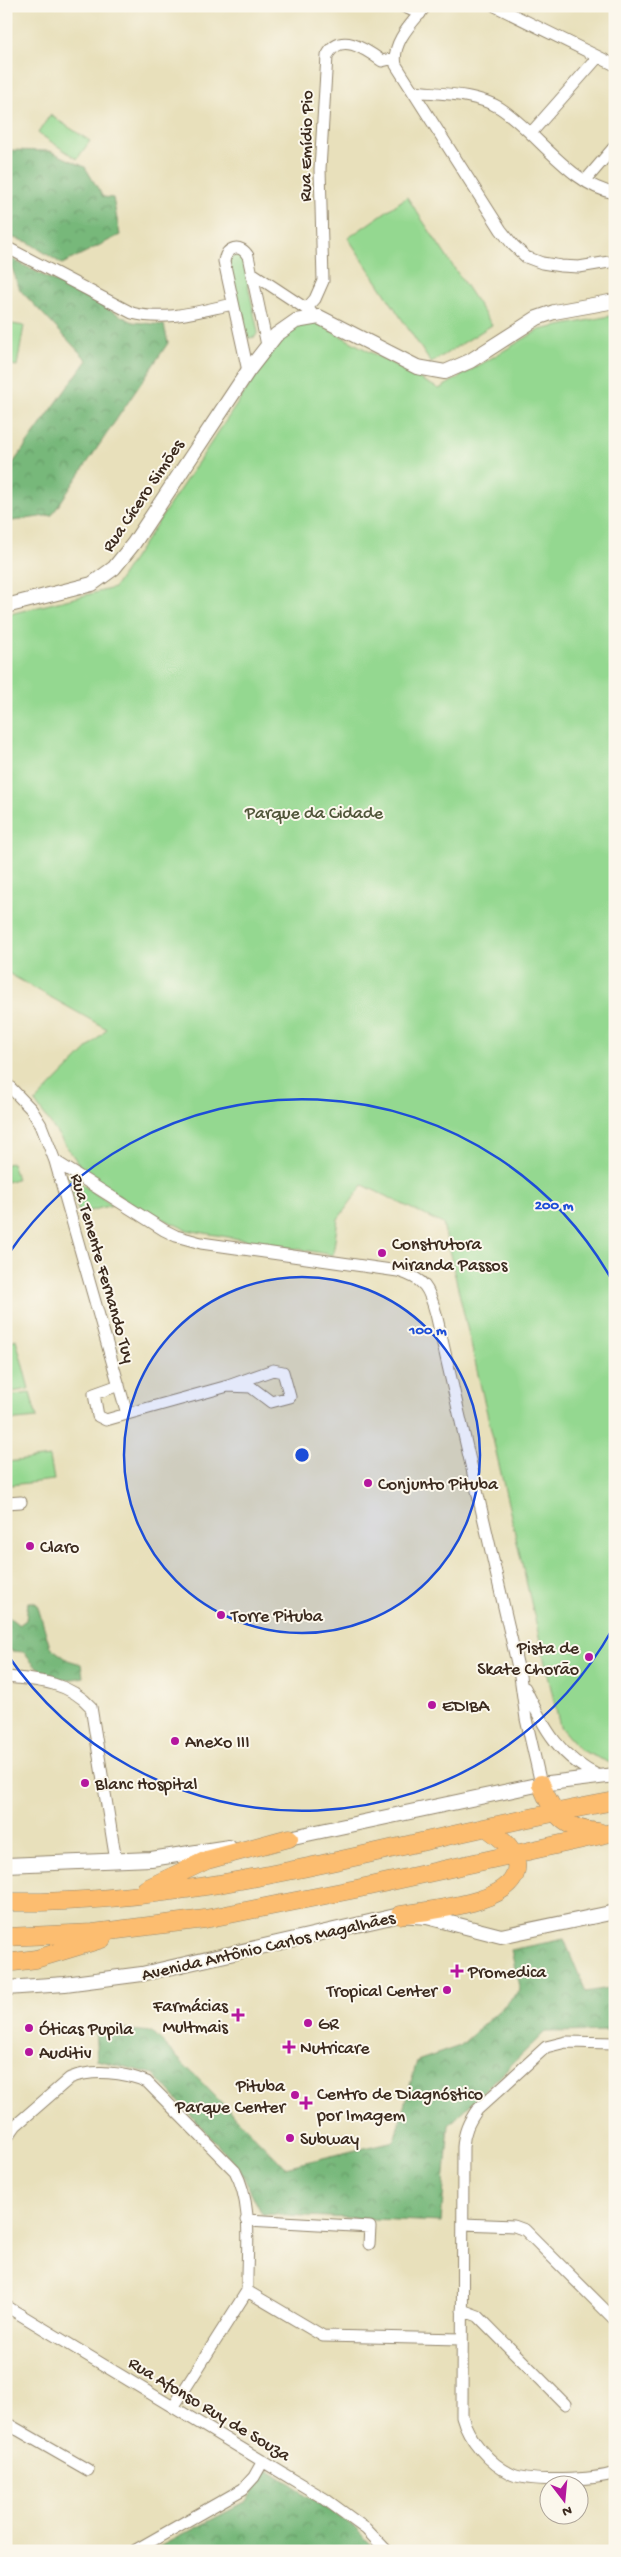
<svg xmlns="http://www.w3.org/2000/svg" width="621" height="2557" viewBox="0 0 621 2557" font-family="'Gochi Hand',sans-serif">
<defs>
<pattern id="forest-crowns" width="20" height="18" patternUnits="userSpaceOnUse" patternTransform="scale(1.25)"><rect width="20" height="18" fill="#77b87a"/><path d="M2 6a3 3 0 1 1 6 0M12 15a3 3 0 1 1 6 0" fill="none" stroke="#639663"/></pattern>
</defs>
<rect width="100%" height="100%" fill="#fbf7ec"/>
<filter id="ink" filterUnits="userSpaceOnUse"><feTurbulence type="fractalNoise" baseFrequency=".02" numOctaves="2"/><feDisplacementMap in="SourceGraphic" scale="10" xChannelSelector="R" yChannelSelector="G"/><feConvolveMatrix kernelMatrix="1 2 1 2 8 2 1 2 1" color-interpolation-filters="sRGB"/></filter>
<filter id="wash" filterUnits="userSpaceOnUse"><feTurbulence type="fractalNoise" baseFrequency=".0096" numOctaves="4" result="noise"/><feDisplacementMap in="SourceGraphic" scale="20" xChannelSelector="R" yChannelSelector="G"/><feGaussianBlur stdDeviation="1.12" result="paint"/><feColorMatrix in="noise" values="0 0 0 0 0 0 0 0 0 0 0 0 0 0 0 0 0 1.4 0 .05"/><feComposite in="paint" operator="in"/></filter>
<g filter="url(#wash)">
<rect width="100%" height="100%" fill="#e8e0bb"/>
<path fill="url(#forest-crowns)" stroke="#59714c" d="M6,150L50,151L85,167L103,197L113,198L120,235L62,264L28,242L6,236Z
M8,257L133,322L164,325L168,343L52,515L6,522V473L87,360L20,290Z
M28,1602H33L37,1604L50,1647L68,1660L81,1664L83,1677C59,1684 37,1673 24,1652L11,1651L6,1648L8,1634L6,1633V1615L19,1625L26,1620Z
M564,1939L586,1992L615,1987V2031L545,2032L449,2125L441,2222L262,2214L240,2170L154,2074L97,2060L95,2027L152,2032L285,2167L394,2141L417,2061L460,2046L520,1991L511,1950Z
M267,2469L353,2526L378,2551H151L246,2502Z"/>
<path fill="#94d890" stroke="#688157" d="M50,115L90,141L77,159L38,133Z
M407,197L492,325L431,363L348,238Z
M238,255L242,257L258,332L255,337L249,338L245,335L229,263L230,257Z
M298,313L439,389L539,330L615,315V1765L580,1750L560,1727L443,1224L363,1185L338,1219L333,1255L187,1230L136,1206L88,1177L35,1102L107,1029L6,972V615L114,588Z
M6,323L24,326L17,366L6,364Z
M12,1163L17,1179L6,1182V1164Z
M68,1175L112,1205L79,1214Z
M16,1339L29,1389L6,1393V1344Z
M30,1393L37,1418L6,1421V1396Z
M50,1457L54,1480L10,1485L7,1462Z"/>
</g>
<g filter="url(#ink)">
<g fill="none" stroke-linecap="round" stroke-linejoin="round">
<g stroke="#92856c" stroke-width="13">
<path id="minor" d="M403,6L420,14
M426,6C413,22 391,42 396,65L501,230L513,245L526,257L542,263L561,266L579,267L615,261
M495,6L615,65
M414,91C440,94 476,93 500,108C536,131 572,187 615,193
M531,133L598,57
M585,181L615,146
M6,247L132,313C167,322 199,311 233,304
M252,273L311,312
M306,309L315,299L323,281L320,169L327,56C340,31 365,49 382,61L395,58
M248,371L224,261C227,247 240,243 248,256L267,345
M6,1083L31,1109L41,1125L55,1161L164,1230L176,1236L201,1243L398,1271C425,1279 429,1288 436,1314L520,1676L526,1719L541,1784
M55,1161L127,1414L228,1386L273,1370L283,1372L290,1397L271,1402L251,1387L228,1386
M119,1385L94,1394L98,1416L106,1420L127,1414
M6,1503L21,1502
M6,1677C39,1680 69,1682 91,1707L116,1861
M525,1688C545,1729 558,1757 601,1777
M615,2043L566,2042L546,2047L477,2110C468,2123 464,2132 463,2147L462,2416C468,2439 490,2464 511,2474C531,2483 594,2480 615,2473
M6,2139L16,2125L70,2078C93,2069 124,2072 147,2082L235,2171C254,2206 246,2253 247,2291
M246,2220L370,2227L369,2244
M463,2224L514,2226L525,2230L615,2320
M247,2291L323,2336L461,2339
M6,2306L325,2499L366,2529L387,2551
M462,2310L478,2316L565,2404
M174,2406L247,2291
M6,2423L88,2470
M134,2551L243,2489L254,2477L263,2461"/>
</g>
<g stroke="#92856c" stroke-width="16">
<path id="tertiary" d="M6,606L92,584L114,568L134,543L248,371L276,335L296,321L319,317L417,367L445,372L470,361L537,318L554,312L615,301
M279,1840L541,1784L615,1775
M6,1865L151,1859L229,1847
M6,1988L65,1984L142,1974L400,1915L427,1917L501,1936L615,1912"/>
</g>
<g stroke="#92856c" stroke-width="19">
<path id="primary" d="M541,1784C553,1815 565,1830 599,1832
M146,1889L207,1860L289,1838
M6,1902C214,1905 412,1837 615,1801
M400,1915C429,1910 512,1904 516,1870C519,1850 501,1838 487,1828
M6,1937L93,1933L205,1919L356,1889L615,1832
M6,1963L36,1959L102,1939"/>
</g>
<use href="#minor" stroke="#fff" stroke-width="11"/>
<use href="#tertiary" stroke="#fff" stroke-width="14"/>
<use href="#primary" stroke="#fcbd6f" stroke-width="18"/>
</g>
</g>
<circle cx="302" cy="1455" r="178" fill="#1d4ed8" fill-opacity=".12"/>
<g fill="none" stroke="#1d4ed8" stroke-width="2.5">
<circle cx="302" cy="1455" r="178"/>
<path d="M613 1628A356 356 0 0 1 7 1654M7 1256A356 356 0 0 1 613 1282"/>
</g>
<g fill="#b5179e" stroke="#fbf7ec" stroke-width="2">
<circle cx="382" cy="1253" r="5"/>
<circle cx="368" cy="1483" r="5"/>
<circle cx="30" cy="1546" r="5"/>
<circle cx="221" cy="1615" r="5"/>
<circle cx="589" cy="1657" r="5"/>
<circle cx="432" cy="1705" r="5"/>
<circle cx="175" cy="1741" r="5"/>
<circle cx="85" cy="1783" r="5"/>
<path d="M454.5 1963.5h5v5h5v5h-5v5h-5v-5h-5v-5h5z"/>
<circle cx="447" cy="1990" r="5"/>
<path d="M235.5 2007.5h5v5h5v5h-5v5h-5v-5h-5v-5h5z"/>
<circle cx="308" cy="2023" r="5"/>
<circle cx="29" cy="2028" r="5"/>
<path d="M286.5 2039.5h5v5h5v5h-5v5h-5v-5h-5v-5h5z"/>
<circle cx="29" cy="2052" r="5"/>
<circle cx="295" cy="2095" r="5"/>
<path d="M303.5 2095.5h5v5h5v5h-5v5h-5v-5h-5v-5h5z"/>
<circle cx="290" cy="2138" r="5"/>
</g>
<g text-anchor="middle" stroke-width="4" stroke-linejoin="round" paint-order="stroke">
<g font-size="18" fill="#3b2a1e" stroke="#fbf7ec">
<text transform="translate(305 146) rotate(-89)" y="6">Rua Emídio Pio</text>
<text transform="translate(142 495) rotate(-56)" y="6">Rua Cícero Simões</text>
<text transform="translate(104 1268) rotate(74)" y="6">Rua Tenente Fernando Tuy</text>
<text transform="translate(268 1945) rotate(-13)" y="6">Avenida Antônio Carlos Magalhães</text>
<text transform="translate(210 2408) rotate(31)" y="6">Rua Afonso Ruy de Souza</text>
</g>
<g font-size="18" fill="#51563a" stroke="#fbf7ec">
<text x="314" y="818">Parque da Cidade</text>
</g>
<g font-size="18" fill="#3b2a1e" stroke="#fbf7ec" text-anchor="start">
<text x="392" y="1249">Construtora<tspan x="392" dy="21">Miranda Passos</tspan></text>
<text x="378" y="1489">Conjunto Pituba</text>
<text x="40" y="1552">Claro</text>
<text x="231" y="1621">Torre Pituba</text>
<text x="579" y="1653" text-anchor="end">Pista de<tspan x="579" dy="21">Skate Chorão</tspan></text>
<text x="442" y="1711">EDIBA</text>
<text x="185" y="1747">Anexo III</text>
<text x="95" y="1789">Blanc Hospital</text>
<text x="468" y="1977">Promedica</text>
<text x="437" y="1996" text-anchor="end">Tropical Center</text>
<text x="228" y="2011" text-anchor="end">Farmácias<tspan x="228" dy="21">Multmais</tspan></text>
<text x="318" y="2029">GR</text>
<text x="39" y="2034">Óticas Pupila</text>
<text x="300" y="2053">Nutricare</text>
<text x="39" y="2058">Auditiv</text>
<text x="285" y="2091" text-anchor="end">Pituba<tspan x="285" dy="21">Parque Center</tspan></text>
<text x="317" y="2099">Centro de Diagnóstico<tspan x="317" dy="21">por Imagem</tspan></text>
<text x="300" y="2144">Subway</text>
</g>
</g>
<circle cx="302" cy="1455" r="8" fill="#1d4ed8" stroke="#fbf7ec" stroke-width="2.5"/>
<g font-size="15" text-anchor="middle" font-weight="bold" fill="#1d4ed8" stroke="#fbf7ec" stroke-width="4" stroke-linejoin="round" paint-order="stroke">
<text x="554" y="1209">200 m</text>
<text x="428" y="1334">100 m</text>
</g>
<rect width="621" height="2557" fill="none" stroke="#fbf7ec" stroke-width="25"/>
<g transform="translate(564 2500) rotate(164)"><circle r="24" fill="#fbf7ec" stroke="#aea59a"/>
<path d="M0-4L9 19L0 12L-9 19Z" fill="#b5179e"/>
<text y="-8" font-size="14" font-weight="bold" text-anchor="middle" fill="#3b2a1e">N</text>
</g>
</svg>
